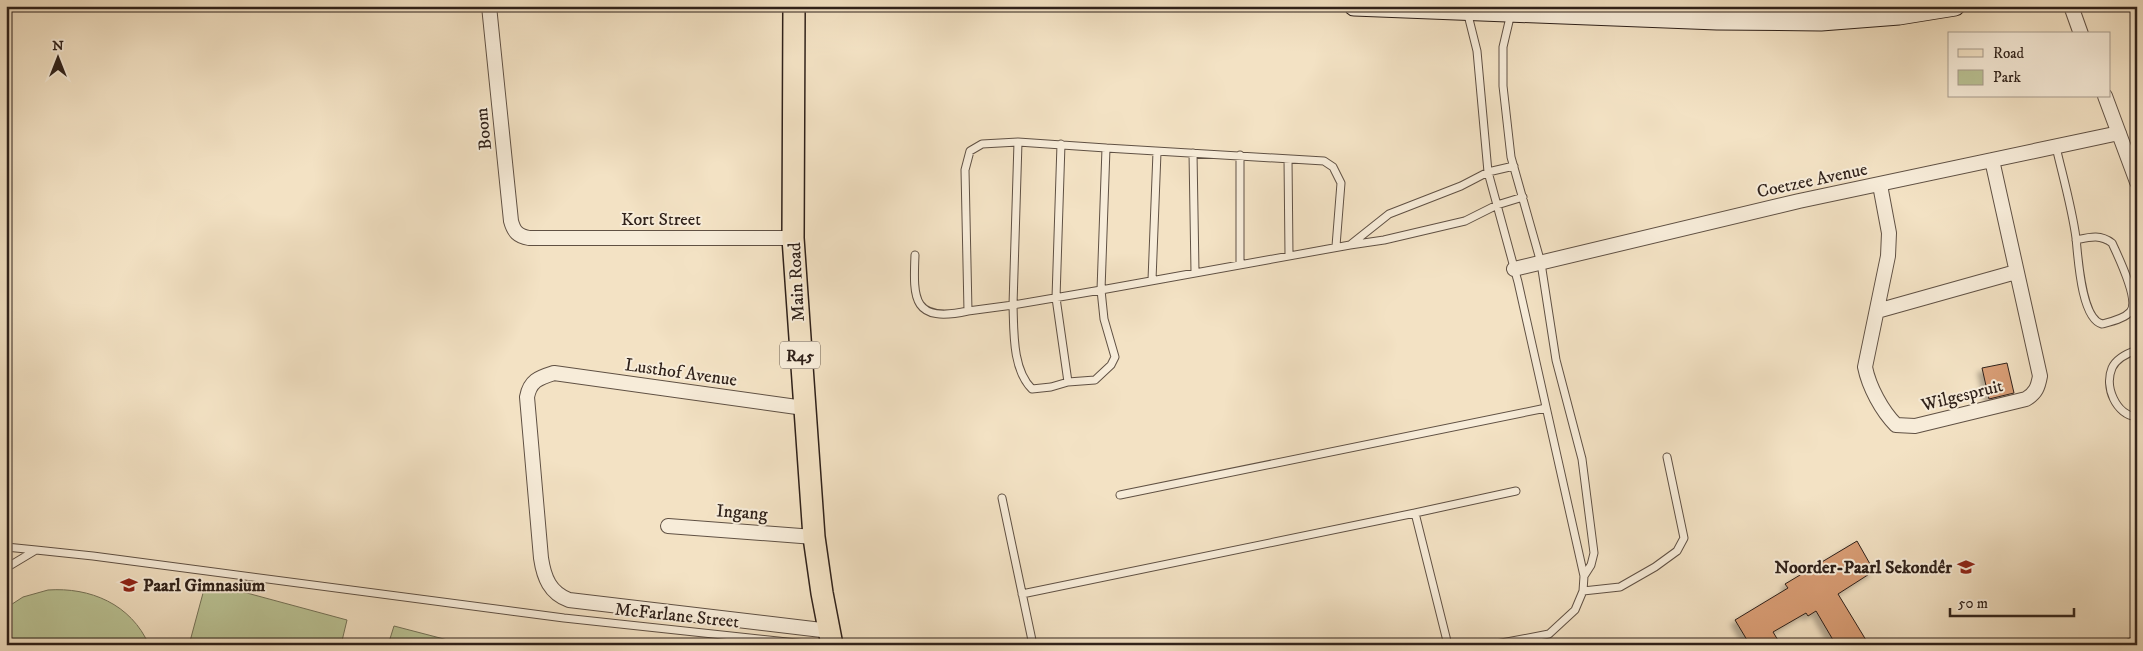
<svg xmlns="http://www.w3.org/2000/svg" width="2143" height="651" viewBox="0 0 2143 651" font-family="'IM FELL DW Pica',serif">
<defs>
<filter id="shadow"><feDropShadow dx="-4.5" dy="4.5" stdDeviation="2.5" flood-color="#0004"/></filter>
</defs>
<rect width="100%" height="100%" fill="#f3e2c4"/>
<filter id="stains"><feTurbulence type="fractalNoise" baseFrequency=".004" numOctaves="4"/><feColorMatrix values="0 0 0 0 .2 0 0 0 0 .09 0 0 0 0 .02 0 0 0 .5 -.17"/></filter>
<radialGradient id="worn" r=".72"><stop offset=".6" stop-color="#630" stop-opacity="0"/><stop offset="1" stop-color="#630" stop-opacity=".3"/></radialGradient>
<path fill="#bac395" stroke="#747258" d="M206,582L347,620L341,645H189Z
M48,590C90,587 131,604 149,645H6V608L23,597Z
M394,626L467,645H388Z"/>
<path fill="#d89d75" stroke="#2f211a" filter="url(#shadow)" d="M2007,363L2014,393L1989,399L1982,368Z
M1857,541L1874,571L1838,594L1869,645H1836L1816,611L1808,616L1806,613L1773,632L1781,645H1750L1735,620L1788,588L1785,584Z"/>
<g fill="none" stroke-linecap="round" stroke-linejoin="round">
<g stroke="#605144" stroke-width="9">
<path id="lane" d="M1467,11L1477,51L1488,172L1518,282L1584,576L1583,591L1575,610L1549,634L1491,645
M1511,13L1503,47V86L1511,157L1541,263L1556,360L1582,459L1594,553L1591,565L1584,576
M1018,142L982,144L970,151L965,170L968,311L1013,305L1018,142L1106,148
M1061,144L1056,298L1068,382
M2056,147C2063,177 2072,208 2076,238C2078,256 2081,319 2102,324C2110,322 2124,319 2130,312C2140,301 2118,256 2112,243C2100,234 2090,237 2076,240
M1193,153L1195,272
M1240,155V264
M1288,159L1289,255
M1514,166L1488,172L1461,186L1389,214L1350,245L1384,240L1465,221L1497,205L1523,197
M1336,246L1341,183L1333,167L1324,161L1106,148L1101,290L1350,245
M915,255C913,300 913,323 968,311
M1152,280L1157,152
M1101,290L1104,319L1115,357L1111,365L1095,380L1068,382L1051,387L1032,389C1012,369 1014,331 1013,305Z
M2137,350C2128,353 2116,359 2112,368C2104,387 2116,415 2137,417
M1120,495L1546,408
M1002,498L1033,645
M1415,513L1516,491
M6,547L36,550
M6,568L36,550L93,556L564,618L815,645
M1583,591L1620,587L1655,567L1677,551L1684,538L1667,457
M1022,594L1415,513L1448,645
M2124,645L2137,639"/>
</g>
<g stroke="#605144" stroke-width="16">
<path id="street" d="M489,6L511,221C514,232 518,236 529,238H793
M2071,6L2081,34
M2105,96L2137,182
M1880,185L1889,233L1888,256L1865,367C1869,387 1882,411 1896,425L1915,426L2026,399C2036,393 2038,387 2040,376L1992,160
M1514,269L1799,201L2119,133
M1877,311L2016,272
M804,408L554,373C538,378 530,381 527,397L541,558C544,578 550,593 569,600L830,631
M668,526L814,537"/>
</g>
<g stroke="#2f211a" stroke-width="21">
<path id="secondary" d="M1354,6L1717,20L1821,21L1899,15L1955,6"/>
</g>
<g stroke="#2f211a" stroke-width="24">
<path id="primary" d="M794,6L793,238L814,537L822,593L832,645"/>
</g>
<use href="#lane" stroke="#f7ecd9" stroke-width="7"/>
<use href="#street" stroke="#f7ecd9" stroke-width="14"/>
<use href="#secondary" stroke="#f7ecd9" stroke-width="19"/>
<use href="#primary" stroke="#f3e2c4" stroke-width="21"/>
</g>
<defs>
<g id="school-bare" transform="scale(1.35)"><path d="M0-5L7-2L0 1L-7-2ZM-4 1L0 2.5L4 1V4Q0 6-4 4Z" fill="#8f2418" stroke="#f7ecd9" stroke-width="2.5" paint-order="stroke"/></g>
</defs>
<g fill-rule="evenodd">
<use href="#school-bare" x="1966" y="567"/>
<use href="#school-bare" x="129" y="585"/>
</g>
<g text-anchor="middle" stroke-width="4" stroke-linejoin="round" paint-order="stroke">
<rect fill="#f7ecd9" stroke="#6b5e53" stroke-width="1" x="780" y="341.5" width="40" height="27" rx="4"/>
<g font-size="16" font-weight="bold" fill="#2f211a">
<text x="800" y="361">R45</text>
</g>
<g font-size="18" fill="#2f211a" stroke="#f7ecd9">
<text transform="translate(483 129) rotate(-96)" y="6">Boom</text>
<text transform="translate(1812 180) rotate(-12)" y="6">Coetzee Avenue</text>
<text x="661" y="225">Kort Street</text>
<text transform="translate(796 282) rotate(-93)" y="6">Main Road</text>
<text transform="translate(681 372) rotate(8)" y="6">Lusthof Avenue</text>
<text transform="translate(1962 395) rotate(-14)" y="6">Wilgespruit</text>
<text transform="translate(742 512) rotate(4)" y="6">Ingang</text>
<text transform="translate(677 615) rotate(6)" y="6">McFarlane Street</text>
</g>
<g font-size="18" font-weight="bold" fill="#2f211a" stroke="#f7ecd9" text-anchor="end">
<text x="1952" y="573">Noorder-Paarl Sekondêr</text>
<text x="143" y="591" text-anchor="start">Paarl Gimnasium</text>
</g>
</g>
<rect width="2143" height="651" fill="none" stroke="#f3e2c4" stroke-width="25"/>
<rect x="8" y="8" width="2128" height="636" fill="none" stroke="#2f211a" stroke-width="2.5"/>
<rect x="12" y="12" width="2118" height="626" fill="none" stroke="#2f211a"/>
<rect x="1948" y="32" width="162" height="65" fill="#f7ecd9" stroke="#a79b8d"/>
<rect x="1958" y="49" width="25" height="8" fill="#f3e2c4" stroke="#a79b8d"/>
<text x="1993" y="58" font-size="15" fill="#2f211a">Road</text>
<rect x="1958" y="70" width="25" height="15" fill="#bac395" stroke="#a79b8d"/>
<text x="1993" y="82" font-size="15" fill="#2f211a">Park</text>
<g transform="translate(58 58)" stroke="#f7ecd9" stroke-width="4" paint-order="stroke">
<path d="M0-4L9 19L0 12L-9 19Z" fill="#2f211a"/>
<text y="-8" font-size="14" font-weight="bold" text-anchor="middle" fill="#2f211a">N</text>
</g>
<path d="M1950 608v8h124v-8" fill="none" stroke="#2f211a" stroke-width="2.5"/>
<text x="1958" y="608" font-size="15" fill="#2f211a" stroke="#f7ecd9" stroke-width="4" paint-order="stroke">50 m</text>
<rect width="100%" height="100%" filter="url(#stains)"/>
<rect width="100%" height="100%" fill="url(#worn)"/>
</svg>
